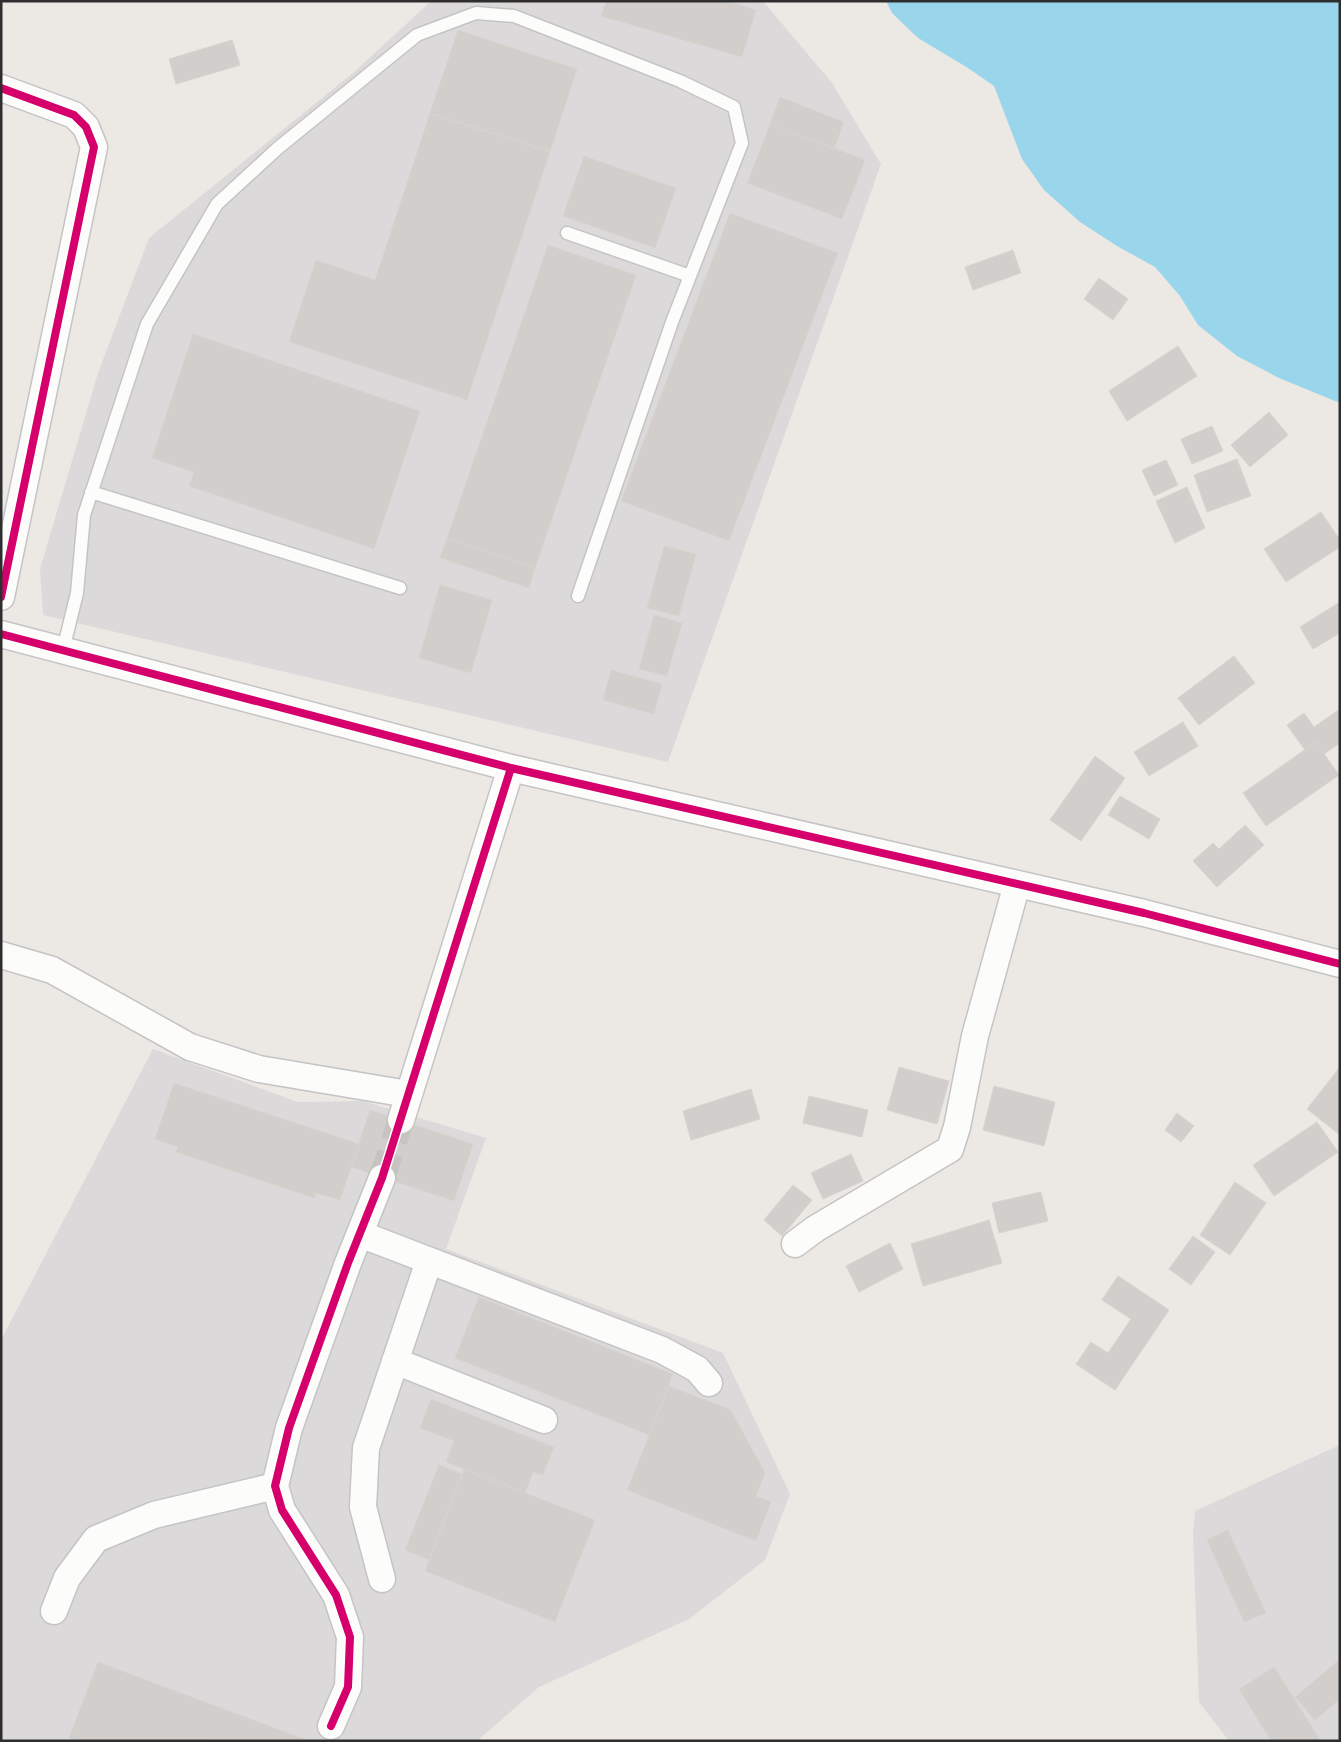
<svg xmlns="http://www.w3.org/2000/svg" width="1341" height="1742" viewBox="0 0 1341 1742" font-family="Poppins,sans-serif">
<rect width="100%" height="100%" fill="#ece8e4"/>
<path fill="#dcd9db" d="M434,1H763L832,83L881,164L668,762L43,615L40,569L98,373L149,238L353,73L429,3Z
M153,1049L298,1102L363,1101L486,1138L446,1249L723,1353L790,1494L765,1560L689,1619L539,1687L477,1741H1V1340Z
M1340,1445V1741H1229L1199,1702L1193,1534L1195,1511Z"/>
<path fill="#99d6ec" d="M886,1H1340V403L1279,378L1237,356L1198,325L1180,296L1155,267L1117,246L1080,222L1044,190L1022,159L994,86L968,68L918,38L892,13Z"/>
<path fill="#d1cecb" stroke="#d7d4d0" d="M606,1H727L756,10L742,57L601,16Z
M458,30L577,69L550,152L430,113Z
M232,40L240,65L176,84L169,59Z
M780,97L844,122L834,149L770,124Z
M430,113L550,152L467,400L289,342L316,260L375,280Z
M770,124L865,160L842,219L747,183Z
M584,156L676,188L655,248L563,216Z
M730,213L838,253L729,541L621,501Z
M548,245L636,275L535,568L447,538Z
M1013,250L1021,273L973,290L965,267Z
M1099,278L1128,299L1113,320L1084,299Z
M193,334L420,411L374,549L189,486L194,472L152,458Z
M1178,346L1197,376L1127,421L1109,391Z
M1269,412L1288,435L1250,467L1231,445Z
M1212,426L1223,451L1192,464L1181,439Z
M1237,459L1251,496L1207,512L1194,475Z
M1166,460L1178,485L1154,496L1142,470Z
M1187,487L1205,528L1175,543L1156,501Z
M1321,512L1340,540V547L1286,582L1264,549Z
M447,538L535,568L529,588L440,558Z
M664,546L696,554L679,616L647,608Z
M440,585L492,600L471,673L419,658Z
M1340,602V633L1313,649L1300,627Z
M654,615L682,623L667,676L639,669Z
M1234,656L1255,683L1199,725L1178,698Z
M611,670L662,684L654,714L603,700Z
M1340,709V743L1324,754L1316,742L1305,750L1287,725L1304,713L1314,727Z
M1183,722L1198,746L1149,776L1134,752Z
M1316,742L1339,775L1266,826L1243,793Z
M1095,756L1125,778L1081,841L1050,820Z
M1120,796L1160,819L1149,839L1108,815Z
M1245,825L1264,845L1217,887L1193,861L1213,843L1219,849Z
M899,1067L949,1081L937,1124L887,1110Z
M1340,1067V1135L1307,1109Z
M174,1083L359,1144L340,1200L316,1193L314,1198L176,1152L178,1147L155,1139Z
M994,1086L1055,1102L1044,1146L983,1130Z
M751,1089L760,1119L691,1140L683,1111Z
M809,1096L868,1110L862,1137L803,1123Z
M370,1110L473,1144L454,1201L351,1167Z
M1177,1113L1194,1126L1181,1142L1165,1130Z
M1317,1122L1338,1152L1274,1196L1253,1165Z
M851,1154L863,1181L823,1199L811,1173Z
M1235,1182L1266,1203L1230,1255L1200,1235Z
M793,1185L812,1200L782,1236L764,1220Z
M1041,1192L1048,1221L999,1233L992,1203Z
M989,1220L1002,1263L923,1286L911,1244Z
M1193,1236L1215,1252L1191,1285L1169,1269Z
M890,1243L903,1269L859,1292L846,1266Z
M1118,1276L1169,1310L1115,1390L1076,1364L1091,1342L1108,1353L1131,1319L1102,1300Z
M479,1297L673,1374L649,1435L455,1358Z
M669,1386L731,1410L765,1473L756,1496L771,1502L756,1541L627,1490Z
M431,1399L554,1447L543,1475L533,1472L525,1493L446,1462L454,1441L420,1428Z
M439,1465L462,1474L429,1560L405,1550Z
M464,1469L595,1520L555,1622L425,1571Z
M1228,1530L1266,1613L1244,1622L1207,1540Z
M1340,1659V1699L1315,1720L1295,1697Z
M98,1662L307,1740L76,1741L69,1738Z
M1274,1667L1321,1741H1271L1239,1689Z"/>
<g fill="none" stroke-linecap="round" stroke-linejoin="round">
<path stroke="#c6c3c0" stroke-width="26" stroke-dasharray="26 13" stroke-linecap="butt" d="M382,1178L401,1120"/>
<g stroke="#c5c4c5" stroke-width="15">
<path id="lane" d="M567,233L690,276
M91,492L400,588
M63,650L77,593L84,515L147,324L217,204L278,148L417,35L476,13L514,16L680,81L734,107L742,143L672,322L578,596"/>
</g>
<g stroke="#c5c4c5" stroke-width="29">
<path id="street" d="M1,88L74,115L86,127L94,147L1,597
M1,634L511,768L1144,913L1340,964
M1,955L52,970L190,1047L259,1069L408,1094
M401,1120L511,768
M360,1234L662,1350L697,1369L709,1383
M795,1244L815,1229L950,1149L957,1127L975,1036L1017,884
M395,1361L544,1420
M382,1579L363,1507L366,1448L429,1261
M54,1611L67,1578L96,1539L154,1515L275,1486
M331,1726L348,1687L350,1637L336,1595L282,1510L275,1486L289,1428L348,1263L382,1178"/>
</g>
<use href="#lane" stroke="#fcfcfb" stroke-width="12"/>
<use href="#street" stroke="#fcfcfb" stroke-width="26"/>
<g stroke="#fff" stroke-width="11">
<path id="cycleway" d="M1,88L74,115L86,127L94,147L1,597
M1,634L511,768L1144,913L1340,964
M331,1726L348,1687L350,1637L336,1595L282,1510L275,1486L289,1428L348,1263L382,1178L511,768"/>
</g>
<use href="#cycleway" stroke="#d6006c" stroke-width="8"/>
</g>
<rect width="1341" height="1742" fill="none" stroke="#2e2e2e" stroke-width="5"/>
</svg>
